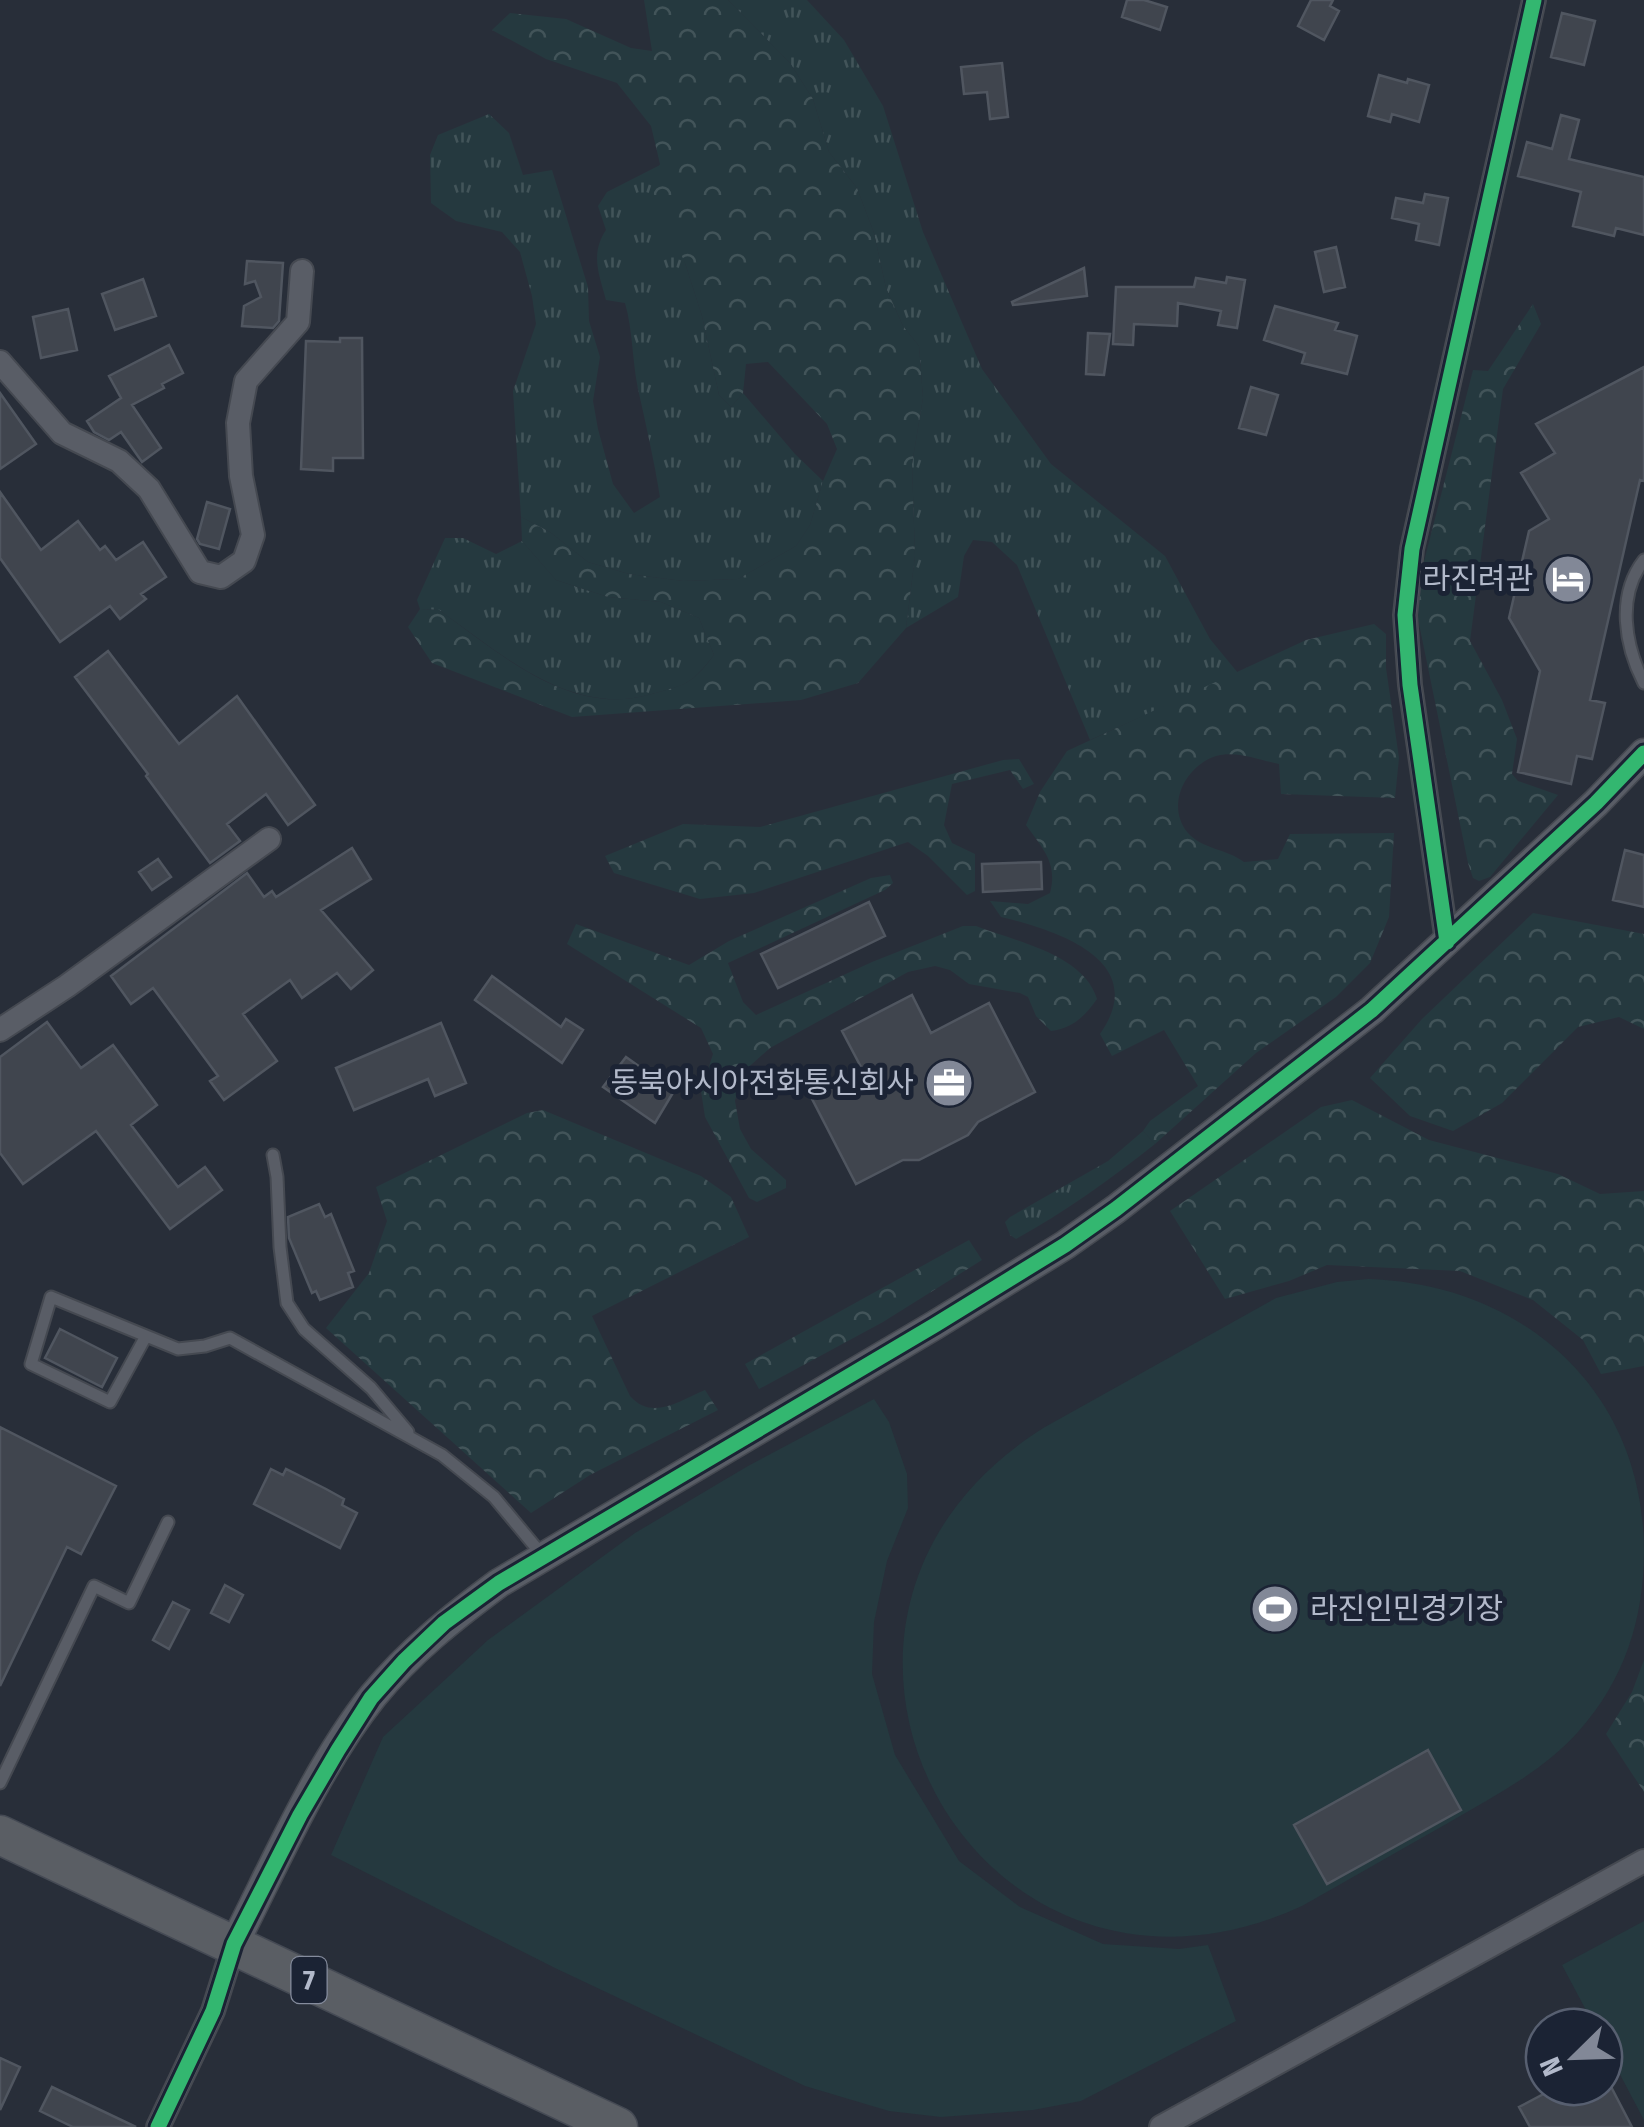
<svg xmlns="http://www.w3.org/2000/svg" width="1644" height="2127" viewBox="0 0 1644 2127" font-family="'Fira Sans Condensed','Noto Sans KR',sans-serif">
<defs>
<pattern id="grass-tufts" width="24" height="20" patternUnits="userSpaceOnUse" patternTransform="scale(2.5)"><rect width="24" height="20" fill="#25393f"/><path d="M3 7l-1-3M5 7V3M7 7l1-3M15 17l-1-3M17 17v-4M19 17l1-3" fill="none" stroke="#425459"/></pattern>
<pattern id="forest-crowns" width="20" height="18" patternUnits="userSpaceOnUse" patternTransform="scale(2.5)"><rect width="20" height="18" fill="#25393f"/><path d="M2 6a3 3 0 1 1 6 0M12 15a3 3 0 1 1 6 0" fill="none" stroke="#425459"/></pattern>
</defs>
<rect width="100%" height="100%" fill="#282e39"/>
<path fill="url(#grass-tufts)" d="M728,0H807L844,40L883,106L923,232L982,369L1051,464L1165,556L1210,639L1238,673L1090,740L1017,565L992,542L973,540L964,556L958,597L906,628L915,556L912,464L923,398L919,346L903,326L886,288L874,233L857,188L829,152L813,99L790,63Z
M489,114L509,133L523,175L552,170L588,287L589,321L600,357L593,401L598,429L613,484L634,513L660,497C654,460 646,425 638,389C632,360 633,331 625,303L606,300C599,274 590,254 606,230L598,206L607,192L660,165L685,263L702,316L719,395L731,407L743,393L795,454L823,481L810,525L796,546L738,579L683,581L629,574L588,562L550,532L521,517L513,391L536,324L532,296L520,252L502,232L456,221L431,203L430,155L438,135Z
M445,538H463L496,554L522,541L556,580L608,597L661,602L699,618L714,655C690,685 688,684 652,694C570,718 502,654 439,610L420,609L417,600Z
M1143,1131L1155,1144C1111,1179 1065,1212 1016,1239L1010,1235L1005,1222L1010,1217L1108,1161Z"/>
<path fill="url(#forest-crowns)" d="M644,0H728L790,63L813,99L829,152L857,188L874,233L886,288L903,326L919,346L923,398L912,464L915,556L906,628L858,683L801,700L572,717L432,663L408,627L420,609L439,610C501,654 570,718 652,694C687,684 691,685 714,655L699,618L661,602L608,597L556,580L522,541L521,517L550,532L588,562L629,574L683,581L738,579L796,546L810,525L823,481L837,449L827,424L768,362L746,364L743,393L731,407L719,395L702,316L685,263L651,188L660,164L651,126L617,83L546,59L492,30L510,13L566,19L631,48L652,51Z
M1533,304L1541,324L1503,389L1470,641L1502,700L1517,739L1512,774L1518,781L1558,795L1490,877L1479,881L1473,878L1468,863L1417,614L1418,585L1473,370L1488,371Z
M1374,624L1386,634V668L1399,758L1395,798L1281,794L1279,764C1260,760 1235,750 1216,756C1185,766 1165,806 1188,833C1202,849 1227,849 1244,862L1278,859L1290,834L1394,833L1389,917L1370,963L1336,997L1256,1053L1155,1144L1143,1131L1150,1121L1198,1086L1164,1030L1112,1056L1100,1034C1152,960 1055,930 1001,917L990,901L1028,904L1050,893C1058,863 1043,849 1026,825L1040,792L1067,751L1306,640Z
M1019,759L1034,784L1023,789L1010,770L952,784L944,825L952,843L975,854V891L967,895L928,856L908,842L754,893L700,899L614,873L605,856L683,824L760,827L1003,760Z
M890,875L893,883L885,890L728,963L743,1002L756,1015L872,962L963,926H976C1014,941 1084,954 1097,999C1084,1017 1073,1028 1051,1031L1036,1016L1028,997L1020,993L969,984L950,970L935,966L908,972L770,1048L742,1073L735,1101L740,1129L751,1149L786,1180V1188L757,1202L749,1198L705,1117L701,1091L713,1054L701,1028L567,944L576,924L689,965L729,941L871,878Z
M1533,913L1644,934V1029L1619,1017L1578,1027L1502,1103L1453,1131L1410,1116L1370,1078L1422,1019Z
M1352,1100L1429,1140L1558,1174L1600,1194L1644,1191V1366L1601,1374L1583,1340L1533,1300L1460,1271L1327,1265L1289,1281L1225,1299L1170,1211L1321,1107Z
M543,1110L701,1176L731,1197L749,1237L592,1316L630,1396C652,1421 679,1401 705,1390L718,1410L590,1475L531,1513L326,1328L369,1273L387,1221L376,1187L527,1113Z
M969,1240L982,1260L883,1322L759,1389L745,1364Z
M1644,1660V1792L1606,1734L1632,1692Z"/>
<path fill="#25393f" d="M1368,1279C1524,1284 1644,1391 1644,1551C1644,1619 1624,1681 1578,1732C1542,1772 1494,1796 1448,1823C1399,1851 1351,1878 1302,1906C974,2056 739,1617 1045,1427L1276,1298L1337,1282Z
M874,1399L889,1422L907,1474L908,1508L887,1561L874,1622L872,1674L895,1755L959,1861L1020,1907L1103,1944L1179,1949L1208,1945L1236,2021L1081,2101L1033,2110L941,2117L889,2111L805,2086L555,1968L331,1855L383,1737L488,1640L635,1533L748,1466Z
M1644,1921V2120L1604,2044V2027H1595L1562,1965Z"/>
<path fill="#40454e" stroke="#505660" stroke-width="2.5" d="M1127,0H1144L1167,7L1160,30L1122,17Z
M1311,0H1333L1330,6L1339,11L1324,40L1298,26Z
M1562,13L1595,21L1584,65L1551,57Z
M1002,63L1008,117L990,119L987,92L964,94L961,67Z
M1379,75L1407,83L1408,79L1429,85L1419,122L1392,114L1390,122L1368,116Z
M1561,115L1579,120L1569,159L1644,177V235L1616,228L1614,236L1573,226L1581,192L1518,176L1527,142L1552,149Z
M1425,194L1448,198L1439,245L1416,240L1419,224L1392,218L1396,198L1423,203Z
M1336,247L1345,287L1324,292L1315,252Z
M247,261L283,263L279,321L273,328L242,326L244,306L261,297L255,281L245,284Z
M1084,268L1087,296L1013,305L1012,302Z
M1227,277L1245,280L1237,328L1218,325L1221,311L1178,303L1177,326L1134,324L1133,345L1113,344L1116,287H1194L1196,278L1226,283Z
M143,279L156,316L115,330L102,294Z
M1275,306L1338,323L1335,330L1357,336L1347,374L1302,363L1305,353L1264,340Z
M68,309L77,350L41,358L33,317Z
M1088,333L1110,334L1104,375L1086,374Z
M340,338H362L363,458H333V471L301,469L306,341L340,342Z
M169,345L183,373L162,384L164,388L132,405L161,448L142,462L121,432L109,440L94,432L87,421L121,398L109,376Z
M1644,367V481L1640,480L1590,700L1605,703L1592,759L1577,756L1571,784L1518,772L1540,671L1509,618L1529,531L1549,519L1521,473L1555,453L1536,424Z
M1251,387L1278,395L1266,435L1239,428Z
M0,393L36,444L0,469Z
M0,492L41,550L78,521L100,550L105,546L116,560L143,542L166,577L141,594L146,599L120,619L110,606L60,642L0,558Z
M207,502L230,509L219,549L200,544L197,539Z
M108,651L179,744L237,696L315,805L288,825L266,794L227,824L240,841L210,863L146,776L148,774L75,677Z
M352,848L371,879L321,910L373,970L351,989L337,973L302,998L290,980L243,1014L277,1061L224,1100L210,1081L218,1076L153,988L131,1004L111,976L247,873L264,897L272,891L276,897Z
M1625,850L1644,855V907L1613,900Z
M158,859L171,877L152,890L139,872Z
M1041,862L1042,889L983,892L982,864Z
M869,902L885,936L778,988L761,954Z
M492,976L561,1027L566,1019L583,1030L562,1063L475,1000Z
M912,995L931,1033L989,1003L1035,1092L978,1122L968,1135L919,1160H903L856,1184L810,1095L862,1069L842,1031Z
M47,1022L81,1068L113,1045L157,1105L131,1125L178,1187L205,1167L222,1190L170,1229L96,1131L23,1184L0,1153V1057Z
M441,1023L466,1083L435,1096L428,1079L354,1110L336,1068Z
M626,1057L674,1091L655,1123L603,1087Z
M319,1204L325,1217L331,1214L354,1271L348,1273L353,1287L320,1300L316,1291L312,1293L289,1238L288,1217Z
M60,1329L117,1358L102,1387L45,1358Z
M0,1427L116,1486L81,1554L67,1547L0,1686Z
M271,1469L283,1475L286,1469L326,1489L344,1499L342,1505L357,1513L340,1548L254,1504Z
M225,1585L243,1595L229,1622L211,1613Z
M173,1602L189,1610L169,1649L153,1640Z
M1428,1750L1461,1810L1327,1884L1294,1825Z
M0,2058L20,2067L0,2110Z
M1607,2079L1632,2127H1530L1519,2107L1555,2088L1563,2103L1593,2087H1604Z
M52,2087L136,2127H73L40,2111Z"/>
<g fill="none" stroke-linecap="round" stroke-linejoin="round">
<g stroke="#454951" stroke-width="15">
<path id="service" d="M1644,560C1616,596 1625,646 1644,683
M273,1155L277,1177L280,1247L287,1303L304,1329L371,1388L408,1432
M146,1336L110,1402L31,1364L51,1297L178,1349L205,1346L230,1338L442,1455L494,1497L543,1556
M0,1783L94,1586L129,1603L168,1522"/>
</g>
<g stroke="#454951" stroke-width="26">
<path id="minor" d="M0,362L62,433L119,461L149,489L200,572L221,577L244,561L253,535L241,476L238,423L246,381L298,322L302,271
M1447,942L1410,685L1405,615L1412,549L1534,0
M0,1030L67,986L269,839
M158,2127L213,2011L234,1944
M1161,2127L1644,1861"/>
</g>
<g stroke="#454951" stroke-width="31">
<path id="tertiary" d="M234,1944C275,1864 317,1766 373,1696C410,1651 453,1617 499,1583L935,1325L1065,1245L1116,1209L1372,1010L1596,803L1644,753"/>
</g>
<g stroke="#454a54" stroke-width="41">
<path id="trunk" d="M0,1835L618,2127"/>
</g>
<use href="#service" stroke="#595d66" stroke-width="11"/>
<use href="#minor" stroke="#595d66" stroke-width="22"/>
<use href="#tertiary" stroke="#595d66" stroke-width="28"/>
<use href="#trunk" stroke="#5a5e64" stroke-width="38"/>
<g stroke="#1b2334" stroke-width="21">
<path id="cycleway" d="M1447,942L1410,685L1405,615L1412,549L1534,0
M158,2127L213,2011L234,1944L300,1815L338,1750L371,1698L404,1661L444,1623L499,1583L935,1325L1065,1245L1116,1209L1372,1010L1596,803L1644,753"/>
</g>
<use href="#cycleway" stroke="#33b770" stroke-width="15"/>
</g>
<defs>
<g id="hotel-disc" transform="scale(2.5)"><circle r="9.5" fill="#828897" stroke="#1b2334"/><path d="M-6-4.5h1.5V1H6V5H4.5V3h-9V5H-6ZM-4 0a1.8 1.8 0 1 1 3.6 0ZM.5 0V-2.5h3Q6-2.5 6 0Z" fill="#fff"/></g>
<g id="office-disc" transform="scale(2.5)"><circle r="9.5" fill="#828897" stroke="#1b2334"/><path d="M-6-3h4V-5.5h4V-3h4V5H-6ZM-1-4.5V-3h2v-1.5ZM-6 0V1H6V0Z" fill="#fff"/></g>
<g id="stadium-disc" transform="scale(2.5)"><circle r="9.5" fill="#828897" stroke="#1b2334"/><path d="M0-5a6.5 5 0 1 0 0 10a6.5 5 0 1 0 0-10ZM-3.5-1.8h7v3.6h-7Z" fill="#fff"/></g>
</defs>
<g fill-rule="evenodd">
<use href="#hotel-disc" x="1568" y="579"/>
<use href="#office-disc" x="949" y="1083"/>
<use href="#stadium-disc" x="1275" y="1609"/>
</g>
<g text-anchor="middle" stroke-width="10" stroke-linejoin="round" paint-order="stroke">
<rect fill="#1b2334" stroke="#858c9d" stroke-width="2.5" x="291.5" y="1957" width="35" height="46" rx="8"/>
<g font-size="28" font-weight="bold" fill="#b2b9ca">
<text x="309" y="1990">7</text>
</g>
<g font-size="30" fill="#b2b9ca" stroke="#1b2334" text-anchor="end">
<text x="1533" y="589">라진려관</text>
<text x="914" y="1093">동북아시아전화통신회사</text>
<text x="1310" y="1619" text-anchor="start">라진인민경기장</text>
</g>
</g>
<g transform="translate(1574 2057) rotate(247)"><circle r="48" fill="#1b2334" stroke="#575f70" stroke-width="2.5"/>
<path d="M0-8L18 38L0 25L-18 38Z" fill="#828897"/>
<text y="-15" font-size="28" font-weight="bold" text-anchor="middle" fill="#b2b9ca">N</text>
</g>
</svg>
